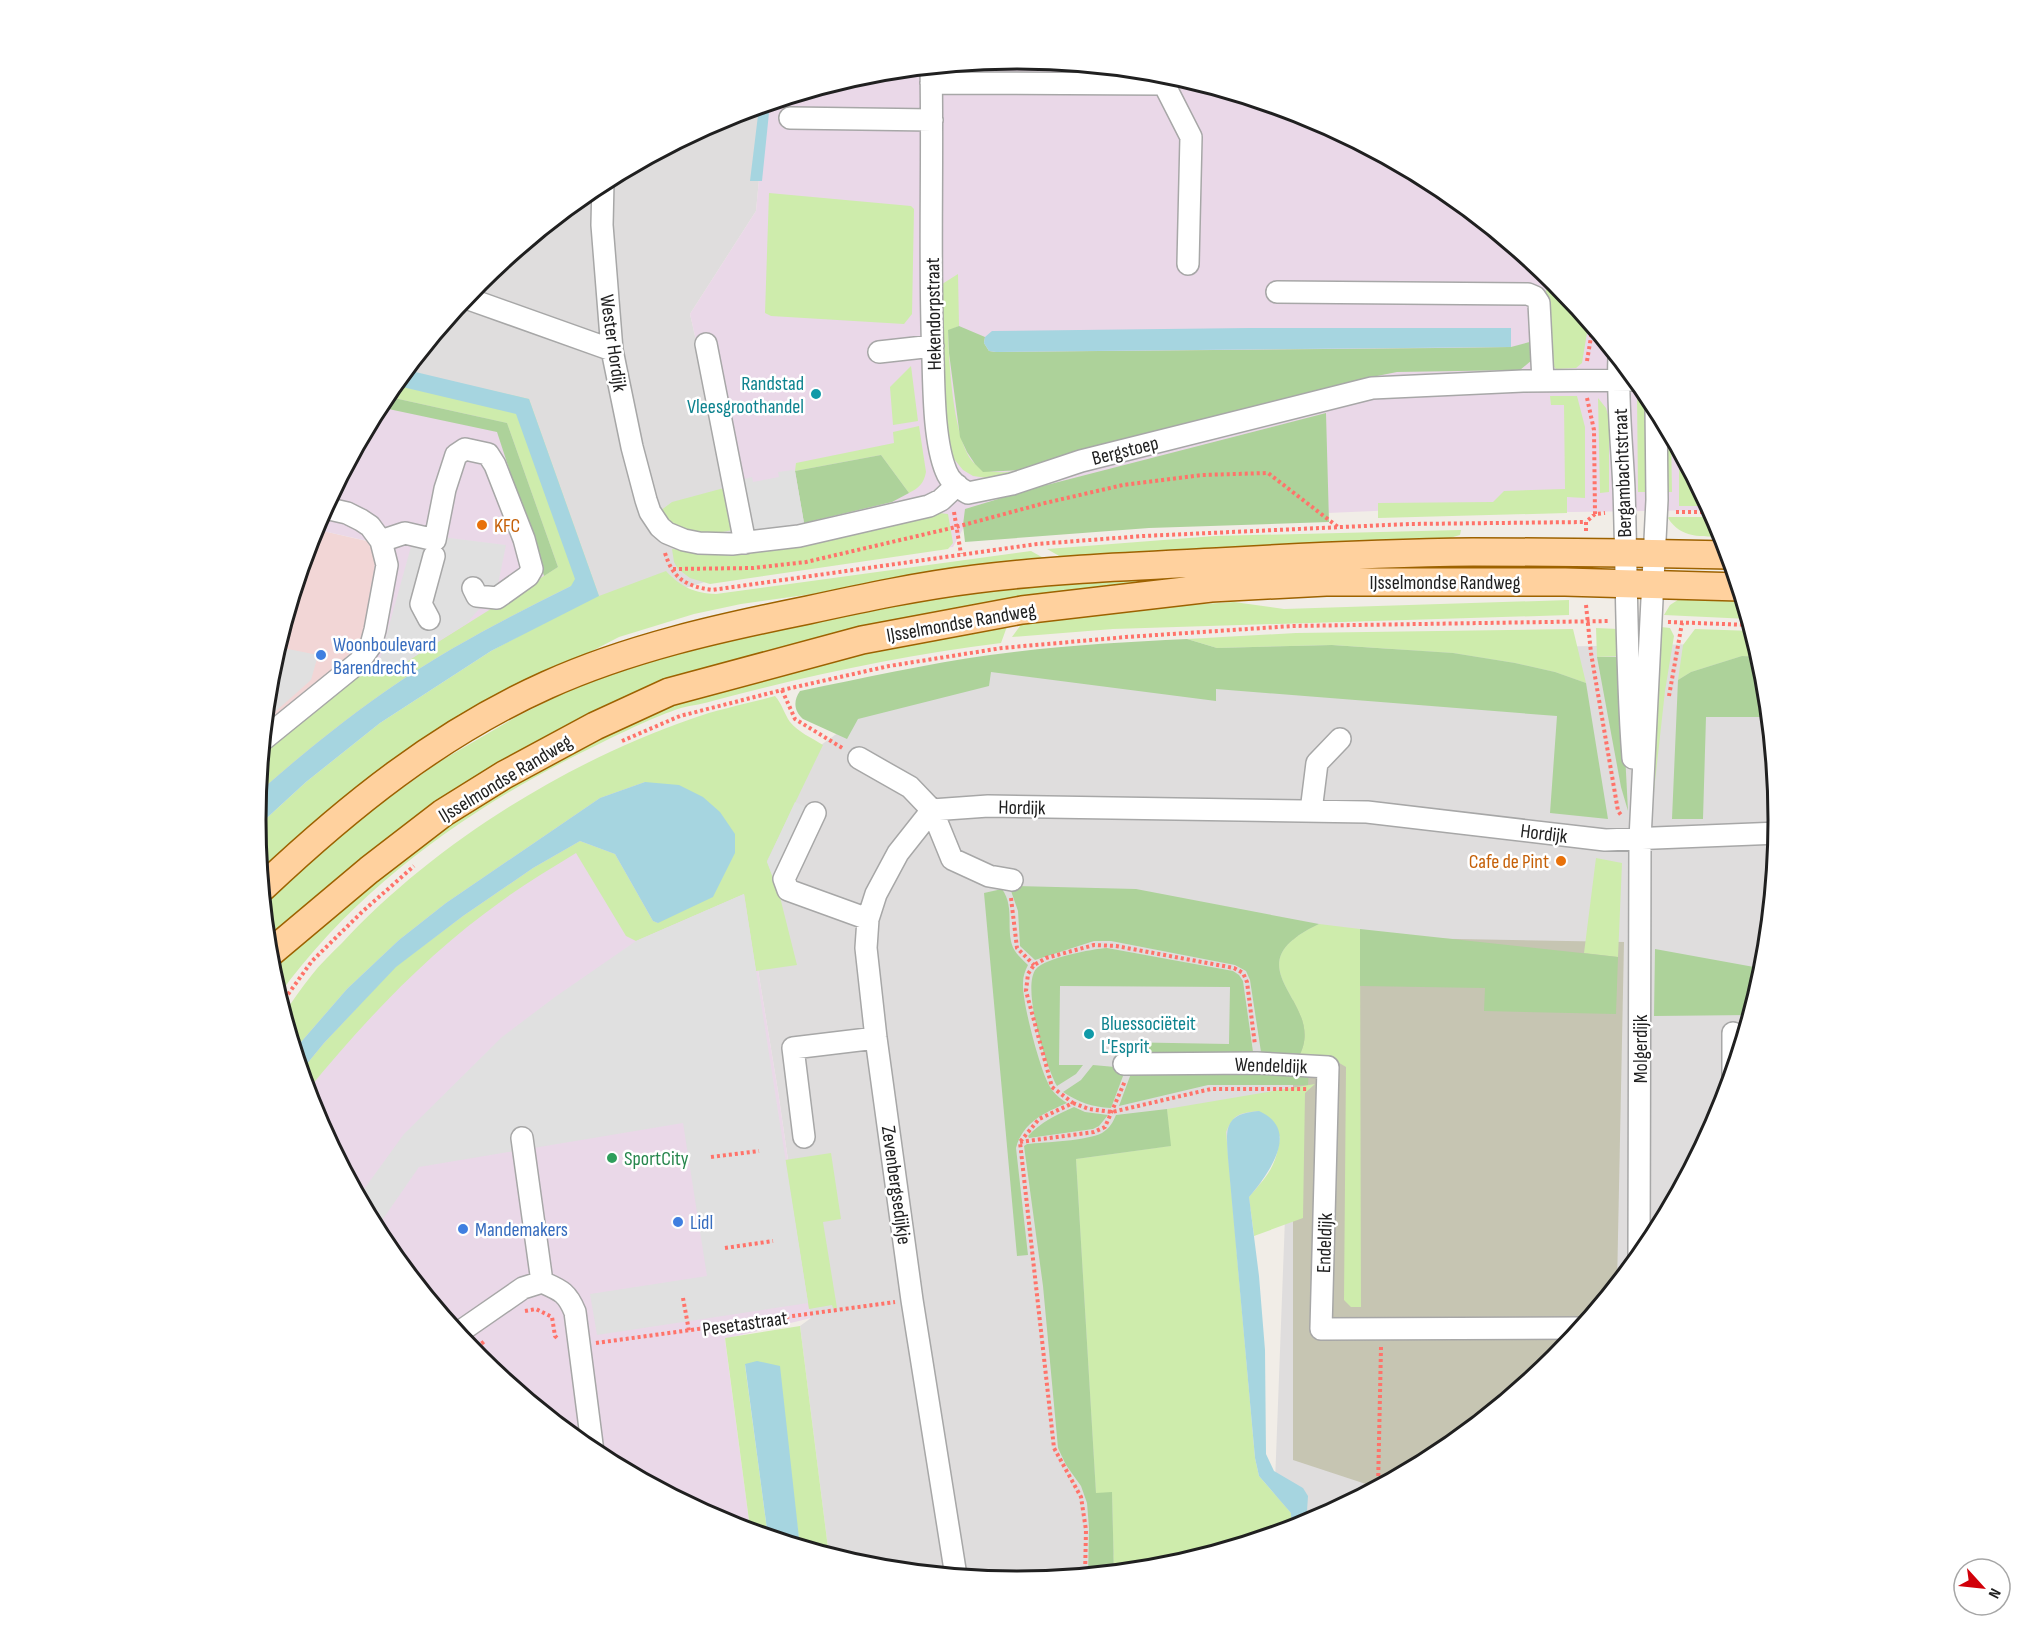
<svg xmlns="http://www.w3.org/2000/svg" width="2036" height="1641" viewBox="0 0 2036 1641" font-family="'Sofia Sans Condensed',sans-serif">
<rect width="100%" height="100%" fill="#f1ede7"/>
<path fill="#dfdddd" d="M766,104L756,211L690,314L748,569L602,613L400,378L479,281L595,187L727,116Z
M1705,644L1759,650L1765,672L1780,821L1765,969L1722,1112L1651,1244L1557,1360L1441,1454L1309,1525L1273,1536L1289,1112L1106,1574L1018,1582L869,1568L829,1556L800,1326L811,1318L778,1091L743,879L821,745L860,717L984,657Z"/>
<path fill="#f2d6d6" d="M314,529L371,542L376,558L383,705L257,809L271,672Z"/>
<path fill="#ead8e8" d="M1018,59L1167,73L1310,117L1442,187L1557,282L1652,397L1712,510L1573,512L1397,510L963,529L953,547L748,569L690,314L756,211L766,104L870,73Z
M400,378L535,443L584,585L383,705L371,675L362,638L376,558L372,542L314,529L385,397Z
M656,764L732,794L743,879L778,1091L811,1318L725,1339L750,1528L742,1529L726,1524L594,1454L479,1359L384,1244L314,1112L293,1042L500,836Z"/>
<path fill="#c6c5b2" d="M1293,936L1624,942L1617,1286L1557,1360L1441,1454L1378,1488L1293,1460Z"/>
<path fill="#ceecac" d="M769,193L911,206L914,209L912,314L904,324L771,316L765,313Z
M1546,273L1557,282L1589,321L1582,363L1576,368L1556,369L1546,358Z
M958,274L959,326L948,331C949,362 953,441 974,463C987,476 1007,472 1023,470L987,478L973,476L963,470L954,459L949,447L939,383V286Z
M911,366L918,421L893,425L890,387Z
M406,371L529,399L599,596L666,571C681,587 694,593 716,594L1031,551L1049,561L741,604L694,614L619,637L484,707L262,876L257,827L306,782L380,723L491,651L521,635L571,586C513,615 454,645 399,682C350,715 303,753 259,792L263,752L310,712L379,662L387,674L558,567L507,423L385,396Z
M1637,394L1641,395L1646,409V472L1649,492H1638Z
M1550,396H1577L1585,427V498L1567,497V513L1378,518V503L1493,502L1504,491L1565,489L1564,405H1551Z
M1598,398L1606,408L1609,418V492L1600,493Z
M1663,419L1671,434L1672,492H1664Z
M919,426L926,472C924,483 919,488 909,493L881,455L795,471L796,463L894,443L893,432Z
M1679,449L1710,506H1679Z
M724,488L732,530C706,537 676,533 660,511L672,502Z
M939,513L948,514L953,543L948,549L710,584L690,578L678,569L674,562L672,549L690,551L915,519Z
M1669,517H1715L1724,537C1702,536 1681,539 1668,518Z
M1461,530L1460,535L1422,546L1068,561L1047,549L1215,536Z
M1564,561V568L1261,574L651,690L268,942L264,903L293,874L368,813L439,762L516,717L586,682L637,665L739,638L905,601L1054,583L1253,569Z
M1684,596H1742L1749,619L1664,615L1670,605Z
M1569,600V615L1113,629L1012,637L1023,622L1114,610L1234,602L1284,609Z
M1009,621L1001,643C905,655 810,675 716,700C704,704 692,705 681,708C656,716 621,733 597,745C475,804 359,884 279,995L270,967L409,852L478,803L651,711L789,668Z
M1661,627L1670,628L1674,636L1665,691L1652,809L1648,776Z
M1596,628L1618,629L1620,656L1597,657Z
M1573,629L1586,683L1555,672L1515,663L1453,653L1332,645L1217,648L1187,639L1296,633Z
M1695,629L1753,631L1761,657L1742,656L1691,672L1678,680L1683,645Z
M775,696C782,704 784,713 790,722C798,732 812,738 823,745L767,861L781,901L797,965L756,971L744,894L636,941L626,936L576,853C552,868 526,883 503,900C428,953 365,1020 307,1091L301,1071L324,1043L395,967L463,916L533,868L580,841L615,854L653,921L658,923L645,782L600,798L446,903L399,940L347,989L295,1049L284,1013C293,1001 301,988 311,976C320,964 331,954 342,943C433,845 564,763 691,719C718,709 747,704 775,696Z
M1596,858L1622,863L1618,957L1584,953Z
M1319,924L1360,929L1361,1307H1351L1344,1300L1346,1067L1331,1058H1298C1331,1002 1225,968 1319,924Z
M1315,1084L1305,1093L1303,1218L1254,1236L1249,1197C1268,1175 1276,1167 1280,1137L1259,1111C1240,1113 1234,1113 1226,1132L1255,1458L1259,1476L1291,1513L1292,1530L1166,1568L1114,1573L1112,1493L1096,1494L1076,1159L1170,1146L1167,1109Z
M831,1153L841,1219L823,1222L837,1308H833L832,1305L809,1309L785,1160Z
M800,1326L829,1556L800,1547L793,1494L757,1362L745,1365L768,1537L742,1529L750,1528L725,1338Z"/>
<path fill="#add29a" d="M959,326L985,337L984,343L989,351L996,352L1438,348L1511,347L1533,341L1532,360L1520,370L1397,372L1367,378L1023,470L983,472L975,464L967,452L960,437L949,353L948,330Z
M385,396L507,423L558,567L544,576L497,432L379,407Z
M1326,413L1329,522L1149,528L965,542L963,525L965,509L1031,489Z
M881,455L909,493L892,502L804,523L795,471Z
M1187,639L1217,648L1332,645L1453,653L1515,663L1555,672L1586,683L1608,819L1550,813L1557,716L1216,689V701L991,672L989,686L858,719L847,739L803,719C794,711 793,701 800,691C863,678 926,664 990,655C1055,646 1121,642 1187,639Z
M1742,656L1761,657L1765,672L1770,717H1706L1703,819H1672L1678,680L1691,672Z
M1597,657H1620L1628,811L1621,787Z
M1016,886L1136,889L1319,924C1225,968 1331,1002 1298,1058L1261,1052L1250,980L1246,971L1235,965L1111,941H1094L1035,960L1020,946L1018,911L1010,888Z
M1002,889C1016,908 1004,933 1015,951C1018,956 1024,961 1028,965C1025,971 1023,976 1023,983C1022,1002 1039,1065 1048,1083C1052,1092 1059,1098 1067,1103C1044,1113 1023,1122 1016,1148L1028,1255L1017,1256L984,893Z
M1360,929L1618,957L1616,1014L1484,1011L1485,988L1360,986Z
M1107,948L1233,971L1239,975L1243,981L1254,1059L1115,1060V1042L1229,1044L1230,987L1060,986L1059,1065H1083L1076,1074L1057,1086C1046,1067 1021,987 1036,969C1045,958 1092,949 1107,948Z
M1655,949L1765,969L1751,1015L1654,1016Z
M1093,1065L1126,1068L1111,1108C1092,1107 1078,1102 1063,1092L1081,1080Z
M1133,1068H1309L1308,1085H1208L1119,1106Z
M1074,1107L1085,1112L1108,1115L1099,1126L1093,1129L1029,1138L1028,1136C1041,1122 1056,1115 1074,1107Z
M1167,1109L1171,1146L1076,1159L1096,1493L1112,1492L1114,1573L1088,1576L1089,1528L1087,1503L1081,1486L1066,1465L1058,1448L1043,1286L1024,1146L1027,1144C1046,1142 1086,1141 1102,1133C1110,1128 1113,1122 1116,1115Z"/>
<path fill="#e0e0e0" d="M793,470L795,471L804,523L751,532L741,480L752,477L753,482L779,477L778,472Z
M442,537L506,545L497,589L466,624L386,674L379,662L412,543Z
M278,647L318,655L311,680L266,720L271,672Z
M795,802L823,815L774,880L767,862Z
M744,894L808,1303L597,1335L590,1294L707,1276L683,1123L419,1167L376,1229L359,1196L404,1134L502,1037L555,997L636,941Z"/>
<path fill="#a6d5e0" d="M770,103L762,181H750L759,107Z
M1249,328H1511V347L996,352L989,351L984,343L985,337L992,331Z
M407,370L529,399L599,596L491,651L380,723L306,782L257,827L259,792C303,753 350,715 399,682C454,645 513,615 571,586L575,579L516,414L394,385Z
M645,782L679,785L703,797L720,812L735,834V853L713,897L658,923L653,921L615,854L580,841L533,868L463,916L396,967L324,1043L301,1071L295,1049L347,989L399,940L446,903L600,798Z
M1259,1111C1302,1130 1268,1174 1249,1197L1259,1276L1265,1350L1266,1454L1274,1471L1303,1488L1308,1496L1306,1526L1292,1530L1291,1513L1259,1476L1255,1458L1228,1158C1226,1128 1224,1114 1259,1111Z
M757,1361L780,1366L800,1547L768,1537L745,1364Z"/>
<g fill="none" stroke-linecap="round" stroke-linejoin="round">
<g stroke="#a7a7a7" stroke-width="24">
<path id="minor" d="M931,67C933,164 929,262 933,359C934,391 934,442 946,471C950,482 959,488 968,493L1012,484L1081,461L1372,388L1523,381L1638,380
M931,83L1164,84L1191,137L1188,264
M790,118L932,120
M603,182L602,225L612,350L632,447L646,500L650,512L660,527L667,533L684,540L699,543L732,544L799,536L929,506L941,500L957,485
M1277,292L1528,294L1535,297L1539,303L1543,381
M466,298L612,350
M706,344L745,543
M879,352L933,346
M1619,357C1617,401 1622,445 1624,489C1627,579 1626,668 1633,758
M381,541L405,533L435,540L445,489L456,455L465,449L488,454L495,465L524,539L532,569L528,576L497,598L477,596L473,588
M429,619L421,604L434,556
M264,739L359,662L371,645L375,630L387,565L381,541L370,526L361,520L347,513L325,508
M859,758L910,787L932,810L952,859L989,876L1012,880
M932,810L988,806L1367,812L1605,840L1779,833
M932,810L898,853L876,894L868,919L866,948L876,1038L912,1300L956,1576
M1311,811L1317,763L1340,739
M815,813L784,879L788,890L868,919
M1124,1064L1257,1063L1328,1067L1321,1329L1582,1328
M1733,1076V1033
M804,1137L793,1048L876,1038
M522,1138L542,1282C560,1290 567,1292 575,1312L593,1452
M1639,1259L1640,839L1657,500L1656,405
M458,1333L523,1288L542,1282"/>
</g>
<g stroke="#9d6200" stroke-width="30">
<path id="major" d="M263,887C348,807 438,734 547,685C629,648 719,628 808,610C863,598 919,586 976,579C1056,569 1136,566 1217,562C1302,557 1388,553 1473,552C1559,552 1644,553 1730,555
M269,954L369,870L443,813L504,775L595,726L669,692L862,640L1022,610L1211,588L1326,582H1565L1740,587"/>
</g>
<path stroke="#ff736a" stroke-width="4" stroke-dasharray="3 3" stroke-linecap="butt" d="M1587,361L1593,325
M1587,398L1594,430L1595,514
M954,512L961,554
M1676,512H1713
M1586,531V522L1595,514L1605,513
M665,553C673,579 686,586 712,590L1037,544L1143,536L1409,524L1586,522
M673,569L753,568L806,562L956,527L1045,503L1123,485L1202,475L1268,473L1338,527
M1586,605L1591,653L1618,811L1621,815
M1668,622L1751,625
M782,690L795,719L844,749
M1669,696L1682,623
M622,741L680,716L782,690L889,666L1002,648L1126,637L1293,626L1610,621
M1011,898L1017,948L1034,965
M281,1004L312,961L362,912L414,866
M1073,1103L1089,1109L1112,1112L1211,1089H1308
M1020,1142L1094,1132L1105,1127L1125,1081
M711,1157L759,1151
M725,1248L773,1241
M683,1298L689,1331
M525,1311L536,1309L552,1317L555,1336L558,1339
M596,1343L895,1302
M472,1351L486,1340
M1378,1488L1381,1347
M1085,1576L1086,1530L1081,1497L1054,1448L1020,1142L1039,1119L1073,1103L1052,1087L1026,991L1028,974L1034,965L1046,958L1094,945L1116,946L1234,968L1243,973L1247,982L1255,1045"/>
<use href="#minor" stroke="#fff" stroke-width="21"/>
<use href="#major" stroke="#ffd19e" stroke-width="27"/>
</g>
<g fill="#0f9aa8" stroke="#fff" stroke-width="2">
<circle cx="816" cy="394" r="6"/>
<circle cx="1089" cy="1034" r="6"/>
</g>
<g fill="#e8710a" stroke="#fff" stroke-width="2">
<circle cx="482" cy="525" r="6"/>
<circle cx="1561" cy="861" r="6"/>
</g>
<g fill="#3f7fe0" stroke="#fff" stroke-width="2">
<circle cx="321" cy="655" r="6"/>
<circle cx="678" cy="1222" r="6"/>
<circle cx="463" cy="1229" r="6"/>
</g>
<circle fill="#2e9e5b" stroke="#fff" stroke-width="2" cx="612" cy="1158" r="6"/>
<g text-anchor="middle" stroke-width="5" stroke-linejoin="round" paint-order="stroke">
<g font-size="20" fill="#202020" stroke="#fff">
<text transform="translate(933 314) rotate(-91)" y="7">Hekendorpstraat</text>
<text transform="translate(614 343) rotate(82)" y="7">Wester Hordijk</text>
<text transform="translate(1125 450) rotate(-14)" y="7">Bergstoep</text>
<text transform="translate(1622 473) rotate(-92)" y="7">Bergambachtstraat</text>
<text x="1445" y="589">IJsselmondse Randweg</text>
<text transform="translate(961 622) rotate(-10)" y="7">IJsselmondse Randweg</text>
<text transform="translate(505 778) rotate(-31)" y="7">IJsselmondse Randweg</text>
<text transform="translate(1022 807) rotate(1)" y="7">Hordijk</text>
<text transform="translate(1544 833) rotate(7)" y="7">Hordijk</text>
<text transform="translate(1640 1049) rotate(-90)" y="7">Molgerdijk</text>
<text transform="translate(1271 1065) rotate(2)" y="7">Wendeldijk</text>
<text transform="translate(897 1185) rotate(82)" y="7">Zevenbergsedijkje</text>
<text transform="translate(1324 1243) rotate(-88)" y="7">Endeldijk</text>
<text transform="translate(745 1323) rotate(-8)" y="7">Pesetastraat</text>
</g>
<g font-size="20" fill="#0d838f" stroke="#fff" text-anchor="end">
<text x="804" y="390">Randstad<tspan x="804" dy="23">Vleesgroothandel</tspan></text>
<text x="1101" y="1030" text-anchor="start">Bluessociëteit<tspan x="1101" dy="23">L'Esprit</tspan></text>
</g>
<g font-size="20" fill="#c56008" stroke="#fff" text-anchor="start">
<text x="494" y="532">KFC</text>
<text x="1549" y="868" text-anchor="end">Cafe de Pint</text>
</g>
<g font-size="20" fill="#366cbe" stroke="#fff" text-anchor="start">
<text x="333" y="651">Woonboulevard<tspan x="333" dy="23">Barendrecht</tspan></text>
<text x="690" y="1229">Lidl</text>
<text x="475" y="1236">Mandemakers</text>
</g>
<g font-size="20" fill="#27864d" stroke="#fff" text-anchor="start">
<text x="624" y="1165">SportCity</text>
</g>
</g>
<path d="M0 0H2036V1641H0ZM266 820a751 751 0 1 1 1502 0a751 751 0 1 1-1502 0Z" fill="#fff" fill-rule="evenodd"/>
<path fill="none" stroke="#202020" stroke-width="3" d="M266 820a751 751 0 1 1 1502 0a751 751 0 1 1-1502 0Z"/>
<g transform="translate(1982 1587) rotate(117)"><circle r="28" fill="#ffffff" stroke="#a6a6a6" stroke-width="1.5"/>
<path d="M0-4.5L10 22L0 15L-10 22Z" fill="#d10009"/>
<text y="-9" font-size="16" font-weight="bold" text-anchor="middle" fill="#202020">N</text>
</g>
</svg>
